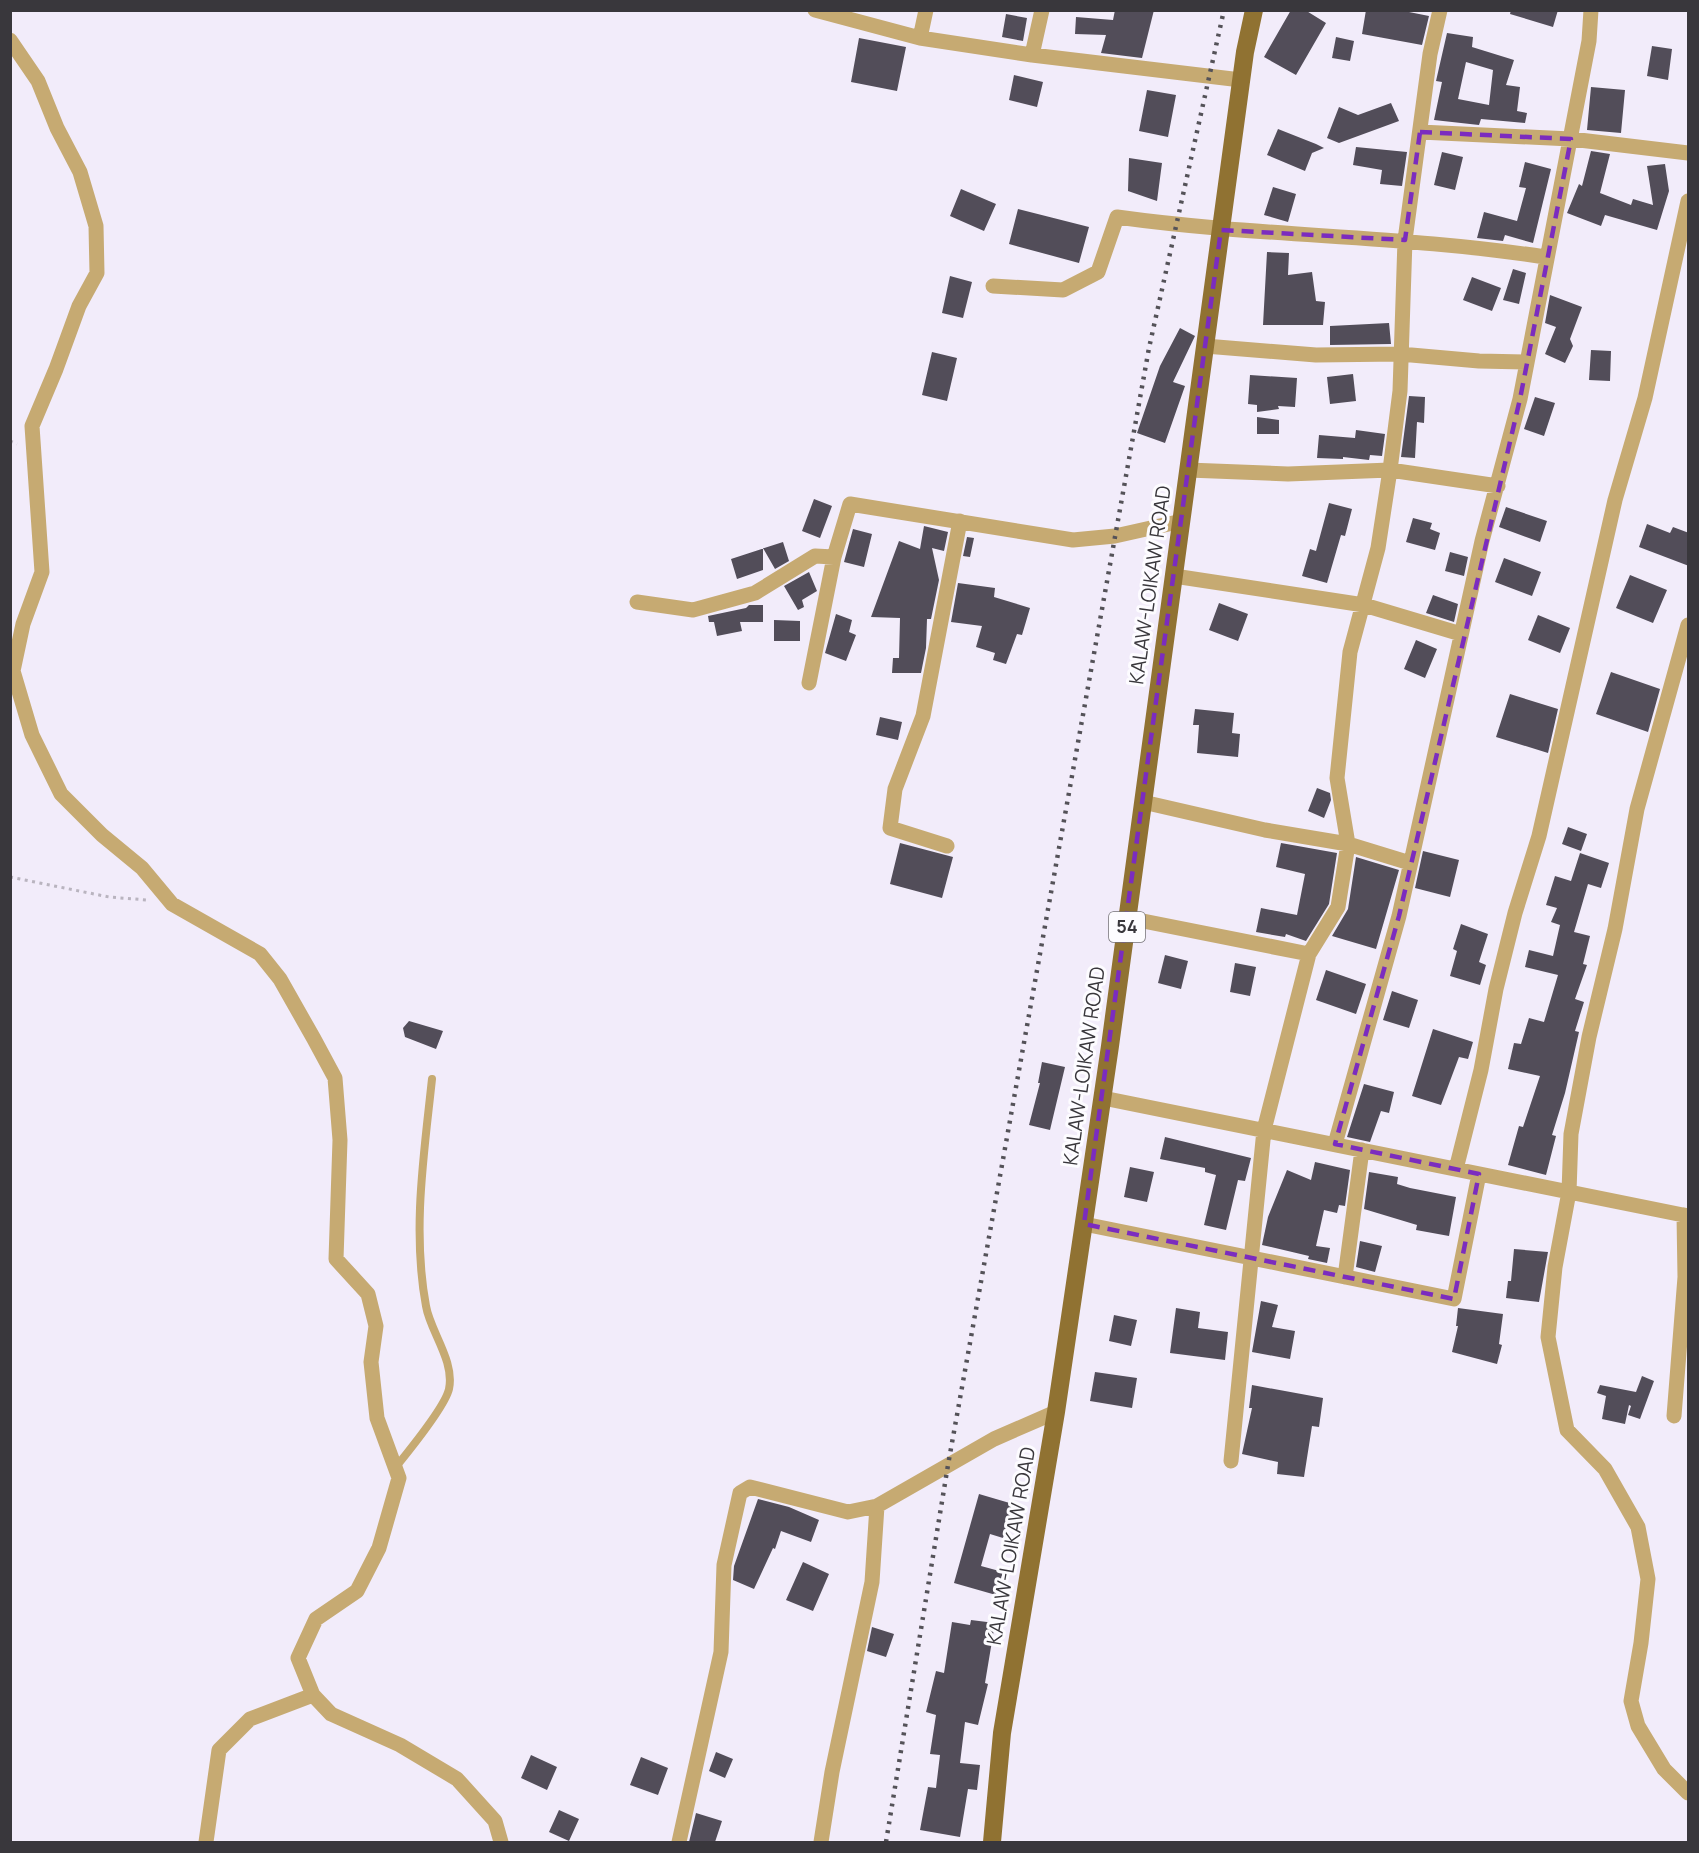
<svg xmlns="http://www.w3.org/2000/svg" width="1699" height="1853" viewBox="0 0 1699 1853" font-family="Manrope,sans-serif">
<rect width="100%" height="100%" fill="#f2ecfa"/>
<path fill="#524d59" fill-rule="evenodd" d="M1115,10H1154L1142,58L1101,53L1106,35L1075,34L1076,17L1113,20Z
M1291,10H1305L1326,23L1296,75L1264,57Z
M1366,10H1399L1429,16L1422,45L1362,34Z
M1511,10H1558L1553,27L1510,14Z
M1006,14L1027,18L1023,41L1002,37Z
M1447,33L1473,37L1472,47L1514,60L1506,85L1520,87L1517,111L1527,113L1525,123L1481,119L1479,125L1434,120L1442,82L1436,81ZM1466,62L1493,70L1489,105L1458,99Z
M1336,37L1354,41L1350,61L1332,58Z
M859,38L906,47L897,91L851,82Z
M1652,46L1672,49L1668,80L1647,76Z
M1014,75L1043,82L1037,107L1009,100Z
M1591,87L1625,90L1621,133L1587,130Z
M1147,90L1176,95L1168,137L1139,131Z
M1391,103L1399,121L1339,143L1327,138L1339,107L1358,115Z
M1278,129L1316,144L1324,148L1312,153L1305,171L1267,155Z
M1356,147L1407,152L1402,186L1380,184L1382,170L1353,165Z
M1591,151L1610,154L1600,193L1631,205L1633,199L1653,205L1647,166L1665,164L1669,191L1657,230L1605,215L1601,226L1567,213L1579,184L1582,186Z
M1442,152L1463,157L1455,190L1434,185Z
M1129,158L1162,163L1157,201L1128,191Z
M1525,162L1551,169L1533,243L1505,235L1503,241L1477,238L1484,212L1517,221L1526,188L1519,187Z
M1273,187L1296,194L1288,222L1264,215Z
M961,189L996,204L984,231L950,216Z
M1018,209L1089,227L1079,263L1009,244Z
M1267,252L1289,253L1288,275L1312,272L1316,301L1325,302L1323,325H1263Z
M1513,269L1526,273L1519,304L1503,300Z
M950,276L972,282L963,318L942,313Z
M1472,277L1501,288L1492,311L1463,300Z
M1550,295L1582,307L1570,339L1573,346L1565,363L1545,354L1556,327L1545,323Z
M1389,323L1391,344L1330,345V326Z
M1180,328L1195,336L1173,382L1185,386L1165,443L1137,433L1160,366Z
M1591,350L1611,351L1610,381L1589,380Z
M932,352L957,358L947,401L922,395Z
M1353,374L1356,401L1330,404L1327,377Z
M1250,375L1297,378L1295,407L1278,406L1279,409L1257,412V405L1248,404Z
M1409,396L1425,397L1424,423L1417,422L1415,458L1401,457Z
M1535,397L1555,403L1544,436L1524,429Z
M1257,417L1279,420V434H1257Z
M1356,430L1385,434L1382,456L1370,455L1369,460L1343,457V459L1317,458L1319,435L1355,438Z
M814,499L832,506L820,538L802,531Z
M1329,503L1352,509L1345,536L1341,535L1327,583L1302,576L1310,549L1316,551Z
M1506,507L1547,521L1540,542L1499,527Z
M1413,518L1432,523L1430,529L1440,533L1435,550L1406,542Z
M1647,524L1670,533L1673,527L1689,533V566L1639,547Z
M924,526L948,532L944,551L932,548L939,580L931,619H927L926,648L921,673H892L893,658H899L900,618L871,617L899,541L920,549Z
M853,529L872,534L864,567L844,562Z
M967,537L974,538L970,557L963,556Z
M783,542L789,561L775,569L763,548V570L737,579L731,559Z
M1450,552L1468,557L1464,576L1445,571Z
M1504,558L1541,572L1532,596L1495,582Z
M809,572L817,591L802,600L804,607L798,610L784,586Z
M1630,575L1667,590L1653,623L1616,608Z
M958,583L995,588L994,597L1030,608L1022,635L1017,634L1006,664L993,660L995,653L976,647L982,626L951,622Z
M1433,595L1458,604L1454,622L1426,613Z
M1219,603L1248,614L1238,641L1209,630Z
M749,605H763V622H740L742,631L717,636L714,622H709L708,616L746,608Z
M836,614L852,620L849,632L856,635L846,661L825,653Z
M1538,615L1570,628L1560,653L1528,640Z
M774,620L800,621V641H774Z
M1416,640L1437,649L1425,678L1404,669Z
M1611,672L1660,689L1648,732L1596,714Z
M1510,694L1558,709L1548,753L1496,737Z
M1195,709L1234,713L1232,733L1240,734L1238,757L1197,753L1199,725H1193Z
M880,717L902,722L898,740L876,735Z
M1317,788L1330,793L1331,800L1324,818L1308,811Z
M1568,827L1587,834L1581,851L1562,844Z
M900,843L953,857L942,898L890,884Z
M1281,843L1337,853L1329,904L1306,941L1286,934L1285,937L1256,932L1261,908L1297,915L1305,874L1276,867Z
M1423,851L1459,860L1450,897L1415,888Z
M1580,853L1609,863L1601,888L1588,884L1574,932L1590,936L1583,964L1587,965L1575,999L1584,1002L1575,1031L1579,1032L1565,1093L1552,1135L1556,1136L1546,1175L1508,1165L1519,1126L1523,1127L1540,1076L1508,1069L1514,1043L1521,1044L1529,1018L1544,1022L1558,975L1525,967L1529,950L1553,956L1560,925L1551,922L1557,908L1546,905L1555,876L1571,881Z
M1356,857L1399,870L1376,949L1332,936L1348,909Z
M1461,924L1488,934L1479,962L1486,965L1480,985L1450,976L1457,951L1453,949Z
M1165,955L1188,961L1181,989L1158,983Z
M1235,963L1256,967L1250,996L1230,992Z
M1326,970L1366,984L1356,1014L1316,1000Z
M1392,991L1418,1000L1409,1028L1383,1020Z
M409,1021L443,1031L436,1049L405,1037L403,1028Z
M1433,1029L1473,1042L1468,1059L1459,1057L1441,1105L1412,1096Z
M1042,1062L1065,1067L1050,1130L1029,1125L1040,1083H1038Z
M1364,1084L1394,1092L1389,1113L1381,1111L1370,1142L1347,1137Z
M1165,1137L1251,1158L1245,1181L1238,1180L1226,1230L1204,1225L1216,1175L1205,1172V1168L1160,1159Z
M1315,1162L1350,1170L1345,1206L1339,1205L1337,1213L1324,1210L1316,1246L1330,1248L1327,1263L1308,1259L1309,1256L1262,1245L1268,1217L1287,1170L1311,1180Z
M1130,1167L1154,1172L1147,1202L1124,1197Z
M1369,1172L1398,1177L1397,1184L1410,1188L1456,1197L1449,1236L1416,1230L1417,1225L1364,1209Z
M1360,1241L1382,1246L1375,1272L1356,1267Z
M1514,1249L1548,1252L1539,1302L1506,1298L1508,1281H1511Z
M1261,1301L1278,1305L1272,1327L1295,1331L1290,1359L1252,1352Z
M1176,1308L1200,1312L1198,1328L1228,1332L1225,1360L1170,1353Z
M1458,1308L1503,1314L1499,1344L1502,1345L1497,1364L1452,1352L1458,1326H1456Z
M1114,1315L1137,1320L1131,1346L1109,1341Z
M1095,1372L1137,1378L1132,1408L1090,1401Z
M1642,1376L1654,1381L1640,1419L1628,1415L1631,1406L1629,1405L1625,1424L1602,1419L1606,1396L1597,1393L1600,1385L1636,1392Z
M1252,1385L1323,1398L1319,1427L1312,1426L1304,1477L1277,1474L1278,1462L1242,1454L1252,1408H1249Z
M979,1494L1013,1504L1003,1538L990,1534L981,1566L1003,1572L996,1595L954,1583Z
M758,1499L789,1507L819,1520L811,1542L781,1531L775,1549L773,1548L754,1589L733,1580L734,1566Z
M803,1562L829,1574L813,1611L786,1600Z
M971,1620L995,1623L985,1683L988,1684L978,1725L965,1722L960,1763L980,1765L977,1790L968,1789L960,1837L920,1830L928,1787L936,1788L940,1755L930,1754L936,1715L926,1712L936,1671L944,1673L952,1622L970,1625Z
M872,1627L894,1634L886,1657L867,1651Z
M716,1752L733,1759L725,1778L709,1771Z
M531,1755L557,1767L547,1790L521,1778Z
M641,1757L668,1768L658,1795L630,1785Z
M559,1810L579,1819L569,1841L549,1832Z
M696,1813L722,1821L715,1842H689Z"/>
<g fill="none" stroke-linecap="round" stroke-linejoin="round">
<path stroke="#b9b4bf" stroke-width="3" stroke-dasharray="3 4.5" stroke-linecap="butt" d="M10,441L17,444
M10,877L109,897L147,900"/>
<path stroke="#c6aa72" stroke-width="8" d="M395,1468C408,1452 445,1407 449,1389C455,1361 430,1331 426,1306C412,1231 424,1154 432,1079"/>
<path stroke="#c6aa72" stroke-width="15" d="M815,10L920,38L1032,55L1241,80
M920,38L926,10
M10,40L38,81L57,128L80,172L96,226L97,273L79,306L56,369L32,426L42,572L23,624L13,671L32,735L61,794L102,835L142,868L172,904L260,954L280,979L314,1039L335,1078L340,1140L336,1259L368,1294L376,1326L371,1362L377,1418L399,1478L379,1548L357,1591L316,1619L298,1658L313,1695L331,1714L400,1745L457,1779L495,1821L501,1842
M1032,55L1042,10
M1420,132L1571,139L1688,153
M993,286L1063,290L1098,272L1117,217C1260,237 1403,235 1545,257
M1205,346L1316,355L1400,354L1479,361L1525,362
M1188,470L1288,474L1390,470L1498,486
M1174,576L1364,605L1461,634
M637,602L693,610L755,593L815,556L834,557
M1688,625L1637,809L1615,929L1589,1037L1571,1134L1569,1192L1555,1267L1548,1337L1567,1430L1605,1469L1638,1527L1648,1579L1641,1643L1631,1701L1638,1726L1664,1769L1688,1793
M809,683L834,557L850,504L1073,540L1115,536L1182,521
M1143,802L1265,830L1348,844L1410,863
M947,846L890,828L895,789L923,716L960,521
M1128,918L1309,954
M1103,1098L1688,1216
M1335,1144L1399,916L1482,541L1520,399L1589,41L1591,10
M1456,1169L1481,1070L1496,989L1515,913L1539,836L1615,500L1645,398L1688,201
M1084,1224L1454,1299L1479,1174
M1345,1277L1362,1150
M1674,1416L1685,1277L1684,1215
M1231,1461L1264,1130L1309,954L1338,907L1348,844L1337,778L1350,652L1378,548L1390,470L1400,391L1405,240L1430,54L1440,10
M206,1842L219,1750L250,1719L313,1695
M679,1842L721,1652L724,1565L740,1493L750,1487L848,1512L877,1506L994,1439L1056,1412
M821,1842L832,1772L872,1582L877,1506"/>
<path stroke="#907232" stroke-width="18" d="M992,1842L1002,1733L1056,1412L1110,1046L1245,52L1254,10"/>
<path stroke="#545258" stroke-width="4.5" stroke-dasharray="3 6" stroke-linecap="butt" d="M886,1842L948,1465L1149,348L1224,10"/>
</g>
<path fill="none" stroke="#7b2cbf" stroke-width="4.5" stroke-dasharray="12 8" stroke-linejoin="round" d="M1420,132L1571,139L1520,399L1399,916L1335,1144L1479,1174L1454,1299L1084,1224L1221,230L1405,240Z"/>
<g text-anchor="middle" stroke-width="6" stroke-linejoin="round" paint-order="stroke">
<rect fill="#fdfcff" stroke="#747276" stroke-width="1.5" x="1109" y="912" width="36" height="30" rx="4.5"/>
<g font-size="18" font-weight="bold" fill="#39373c">
<text x="1127" y="933">54</text>
</g>
<g font-size="20" fill="#39373c" stroke="#fdfcff">
<text transform="translate(1150 585) rotate(-82)" y="7">KALAW-LOIKAW ROAD</text>
<text transform="translate(1084 1066) rotate(-82)" y="7">KALAW-LOIKAW ROAD</text>
<text transform="translate(1011 1546) rotate(-80)" y="7">KALAW-LOIKAW ROAD</text>
</g>
</g>
<rect width="1699" height="1853" fill="none" stroke="#39373c" stroke-width="24"/>
</svg>
